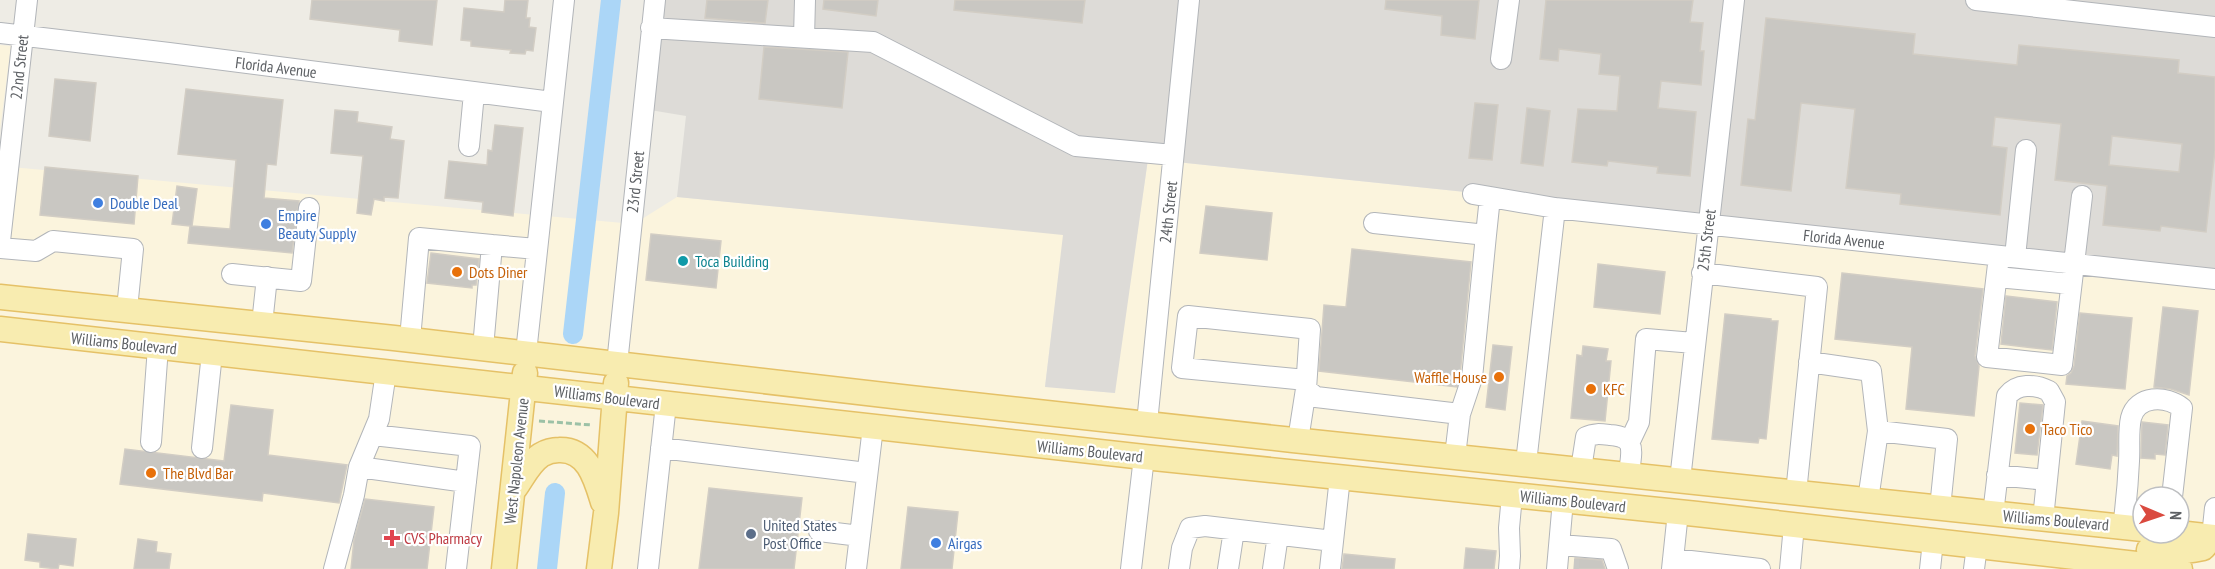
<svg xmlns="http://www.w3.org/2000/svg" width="2215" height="569" viewBox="0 0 2215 569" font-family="'PT Sans Narrow',sans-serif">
<rect width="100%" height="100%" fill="#eeece5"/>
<path fill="#fbf4dd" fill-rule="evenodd" d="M0,45L11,46L0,130Z
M1148,159L2215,270V569H0V166L634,224L677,197L1064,234L1045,386L1114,393ZM2143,497H2179V533H2143Z"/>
<path fill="#dddbd7" d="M662,0H2215V270L1148,159L1115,393L1045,387L1063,235L677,197L686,116L650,110Z"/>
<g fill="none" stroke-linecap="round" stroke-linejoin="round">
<path stroke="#abd6f7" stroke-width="20" d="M573,334L611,0
M547,569L555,493"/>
</g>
<path fill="#c9c7c2" stroke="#d2cdc4" stroke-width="1.5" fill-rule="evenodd" d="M312,0H437L432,45L399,41L400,30L310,19Z
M505,0H528L526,18H530L529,27L536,28L533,51L526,50L525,54L510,53L511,50L471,46V41L461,40L464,8L504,12Z
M707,0H768L765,23L705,18Z
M824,0H878L876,16L823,9Z
M955,0H1085L1082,23L954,10Z
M1386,0H1479L1475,39L1441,35L1442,16L1385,9Z
M1546,0H1693L1690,22L1703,23L1700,51H1704L1701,85L1661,81L1658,108L1696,112L1690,176L1657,173L1658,167L1608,161L1607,166L1572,162L1578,109L1617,111L1620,76L1599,74L1601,54L1559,49L1558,61L1540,59Z
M1766,18L1915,34L1913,54L2017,65L2019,45L2179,60L2178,73L2215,77V150L2206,232L2161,226L2160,231L2103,225L2107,186L2055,180L2061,124L1995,117L1992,146L2007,148L2000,215L1900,204L1901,194L1846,188L1855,109L1801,103L1791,191L1741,185L1748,119L1755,120ZM2112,136L2182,144L2179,172L2109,165Z
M764,47L848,52L842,108L759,99Z
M55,79L96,83L90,141L49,136Z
M186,89L283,100L276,165L267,164L264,198L299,201L292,253L188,243L190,226L172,224L177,186L197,189L192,226L230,229L236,160L178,154Z
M1475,103L1498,105L1492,160L1469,158Z
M1527,108L1550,111L1543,166L1521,163Z
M335,110L358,112L357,122L392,127L390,139L404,141L398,198L384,197V201L374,199L371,215L357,213L363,156L331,153Z
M495,125L523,128L513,216L482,212L483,202L445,198L449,161L487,165L488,150L492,151Z
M45,167L138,176L134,224L40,215Z
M1206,206L1272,213L1267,260L1200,253Z
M651,234L721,241L716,288L646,280Z
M1352,249L1471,262L1460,375L1457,387L1319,371L1324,305L1346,307Z
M431,253L479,259L476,285H472V288L427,283Z
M1598,264L1665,272L1660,314L1594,307Z
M1842,273L1983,289L1975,356L1979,366L1974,416L1906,409L1912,347L1835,339Z
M2006,296L2057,302L2052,350L2001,344Z
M2163,307L2198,311L2189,395L2171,389L2154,387Z
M2080,313L2132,318L2125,389L2066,384L2067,376L2071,373L2074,366Z
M1725,314L1771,319V321H1778L1766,439L1759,438L1758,443L1712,439Z
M1493,345L1512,347L1505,410L1486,407Z
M1583,346L1608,349L1606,361H1611L1605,421L1571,418L1577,355L1582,356Z
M2020,403L2043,405L2037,455L2015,453Z
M231,405L273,410L268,455L347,465L339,503L263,493L262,501L120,484L125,449L224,461Z
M2082,421L2118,426L2117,456L2112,455L2110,469L2076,464Z
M2142,422L2168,425L2165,455L2155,454V459L2141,458Z
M709,488L802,498L794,569H699Z
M365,499L434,507L427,569H351L354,540Z
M908,507L958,512L952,569H901Z
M28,534L76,539L73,566L59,564L58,569L40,567V562L25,560Z
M138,539L157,542L156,552L171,554L169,569H134Z
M1466,548L1496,551L1494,569H1464Z
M1344,554L1395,559L1394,569H1342Z
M1575,558L1602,560L1605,569H1574Z"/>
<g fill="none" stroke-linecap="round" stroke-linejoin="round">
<path stroke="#cac9c5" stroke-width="20" stroke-dasharray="20 10" stroke-linecap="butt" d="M1574,569H1579"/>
<g stroke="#b2b5b9" stroke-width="22">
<path id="minor" d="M1976,0L2215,27
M651,28L873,42L1076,146L1173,155
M0,33L169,53L552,102
M804,37L805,0
M1501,59L1509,0
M469,146L474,93
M1473,194L1555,208L2215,279
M1374,223L1486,235L1472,378L1460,414
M1486,235L1490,197
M0,241L27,0
M492,245L537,249
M0,248L36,251L53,241L133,249L127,309
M1999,256L1987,357L2062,365L2082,196
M2015,257L2026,150
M1702,273L1817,287L1796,493
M232,274L301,281L309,208
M1997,277L2071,284
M262,324L267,277
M410,339L419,238L492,245L483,348
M526,353L564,0
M1809,362L1871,371L1878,431L1868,500
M617,364L655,0
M386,372L379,419L359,467L466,482
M1306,380L1182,368L1188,316L1310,329L1306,389L1316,397L1460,414L1455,456
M1147,423L1189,0
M1878,431L1947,439L1940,508
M373,435L470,446L456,569
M1298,440L1306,389
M1630,441L1639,422L1646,339L1694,343
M151,442L158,347
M202,448L212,353
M661,448L867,473
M1526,463L1555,208
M1581,469L1586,437C1594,433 1601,434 1610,435C1638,437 1631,452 1629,474
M1997,475L2046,480
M1680,480L1734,0
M1993,514L2007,396C2017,383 2035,384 2049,391L2055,402L2043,519
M2123,527C2126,505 2128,483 2129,461C2130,447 2128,431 2131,418C2137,395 2166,395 2182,408L2172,497
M819,531L860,536
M2212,537L2215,508
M1560,545L1611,549L1618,569
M1673,559L1760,569
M334,569L354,495L359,467
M648,569L666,404
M856,569L873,427
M1131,569L1144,457
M1179,569L1182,548L1190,528L1205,526L1333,541
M1228,569L1234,530
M1273,569L1278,535
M1330,569L1340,477
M1509,569L1510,556L1509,528L1512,495
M1557,569L1563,500
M1672,569L1678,512
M1790,569L1794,525
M1930,569L1933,541
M1974,569L1977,546"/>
</g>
<g stroke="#e5c167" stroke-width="27">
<path id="major" d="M0,297L394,338L910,398L1293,440L2143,529
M0,329L1144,457L1697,514L2180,569
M515,488C523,477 529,463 541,455C546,452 553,450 559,450C588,449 596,479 603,502
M2178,533L2215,537
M2149,550C2168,553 2184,552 2203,548L2212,537
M504,569L525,373
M599,569L606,513L616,383"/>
</g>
<path stroke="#9cc1a6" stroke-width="3" stroke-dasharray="6 3" stroke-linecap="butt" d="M539,421L592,425"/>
<use href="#minor" stroke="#fff" stroke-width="20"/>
<use href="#major" stroke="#f8ecb0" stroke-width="24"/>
</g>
<g fill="#3f7fe0" stroke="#fff" stroke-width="2">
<circle cx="98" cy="203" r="6"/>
<circle cx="266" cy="224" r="6"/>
<circle cx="936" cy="543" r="6"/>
</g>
<circle fill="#0f9aa8" stroke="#fff" stroke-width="2" cx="683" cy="261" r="6"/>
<g fill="#e8710a" stroke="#fff" stroke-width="2">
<circle cx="457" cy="272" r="6"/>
<circle cx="1499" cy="377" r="6"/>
<circle cx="1591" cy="389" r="6"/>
<circle cx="2030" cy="429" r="6"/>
<circle cx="151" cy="473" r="6"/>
</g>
<circle fill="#5c6f8a" stroke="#fff" stroke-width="2" cx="751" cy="534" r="6"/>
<path fill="#e0444e" stroke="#fff" stroke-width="2" d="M389 529h6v6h6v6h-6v6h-6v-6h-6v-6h6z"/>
<g text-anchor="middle" stroke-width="4.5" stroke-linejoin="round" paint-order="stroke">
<g font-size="16" fill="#5d6064" stroke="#fff">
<text transform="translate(19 67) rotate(-84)" y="6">22nd Street</text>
<text transform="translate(276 67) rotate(7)" y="6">Florida Avenue</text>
<text transform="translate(635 182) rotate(-84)" y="6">23rd Street</text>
<text transform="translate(1168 212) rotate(-84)" y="6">24th Street</text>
<text transform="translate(1844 239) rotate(6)" y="6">Florida Avenue</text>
<text transform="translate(1706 240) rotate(-83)" y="6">25th Street</text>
<text transform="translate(124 343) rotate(6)" y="6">Williams Boulevard</text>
<text transform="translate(607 397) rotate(7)" y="6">Williams Boulevard</text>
<text transform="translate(1090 451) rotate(6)" y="6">Williams Boulevard</text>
<text transform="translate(516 461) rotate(-84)" y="6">West Napoleon Avenue</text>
<text transform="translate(1573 501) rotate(6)" y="6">Williams Boulevard</text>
<text transform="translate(2056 520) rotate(5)" y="6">Williams Boulevard</text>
</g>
<g font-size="16" fill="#366cbe" stroke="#fff" text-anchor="start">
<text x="110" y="209">Double Deal</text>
<text x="278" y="221">Empire<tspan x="278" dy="18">Beauty Supply</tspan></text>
<text x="948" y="549">Airgas</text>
</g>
<g font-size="16" fill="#0d838f" stroke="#fff" text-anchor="start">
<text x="695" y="267">Toca Building</text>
</g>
<g font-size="16" fill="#c56008" stroke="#fff" text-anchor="start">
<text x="469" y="278">Dots Diner</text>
<text x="1487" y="383" text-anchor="end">Waffle House</text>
<text x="1603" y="395">KFC</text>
<text x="2042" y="435">Taco Tico</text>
<text x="163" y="479">The Blvd Bar</text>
</g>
<g font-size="16" fill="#4e5e75" stroke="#fff" text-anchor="start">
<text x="763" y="531">United States<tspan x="763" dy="18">Post Office</tspan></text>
</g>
<g font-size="16" fill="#be3a42" stroke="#fff" text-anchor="start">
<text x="404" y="544">CVS Pharmacy</text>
</g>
</g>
<g transform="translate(2161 515) rotate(92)"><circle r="28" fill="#ffffff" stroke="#bebfc1" stroke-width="1.5"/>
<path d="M0-4.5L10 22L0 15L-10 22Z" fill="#da4a3f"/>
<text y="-9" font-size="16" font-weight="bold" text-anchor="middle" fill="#5d6064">N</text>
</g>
</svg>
